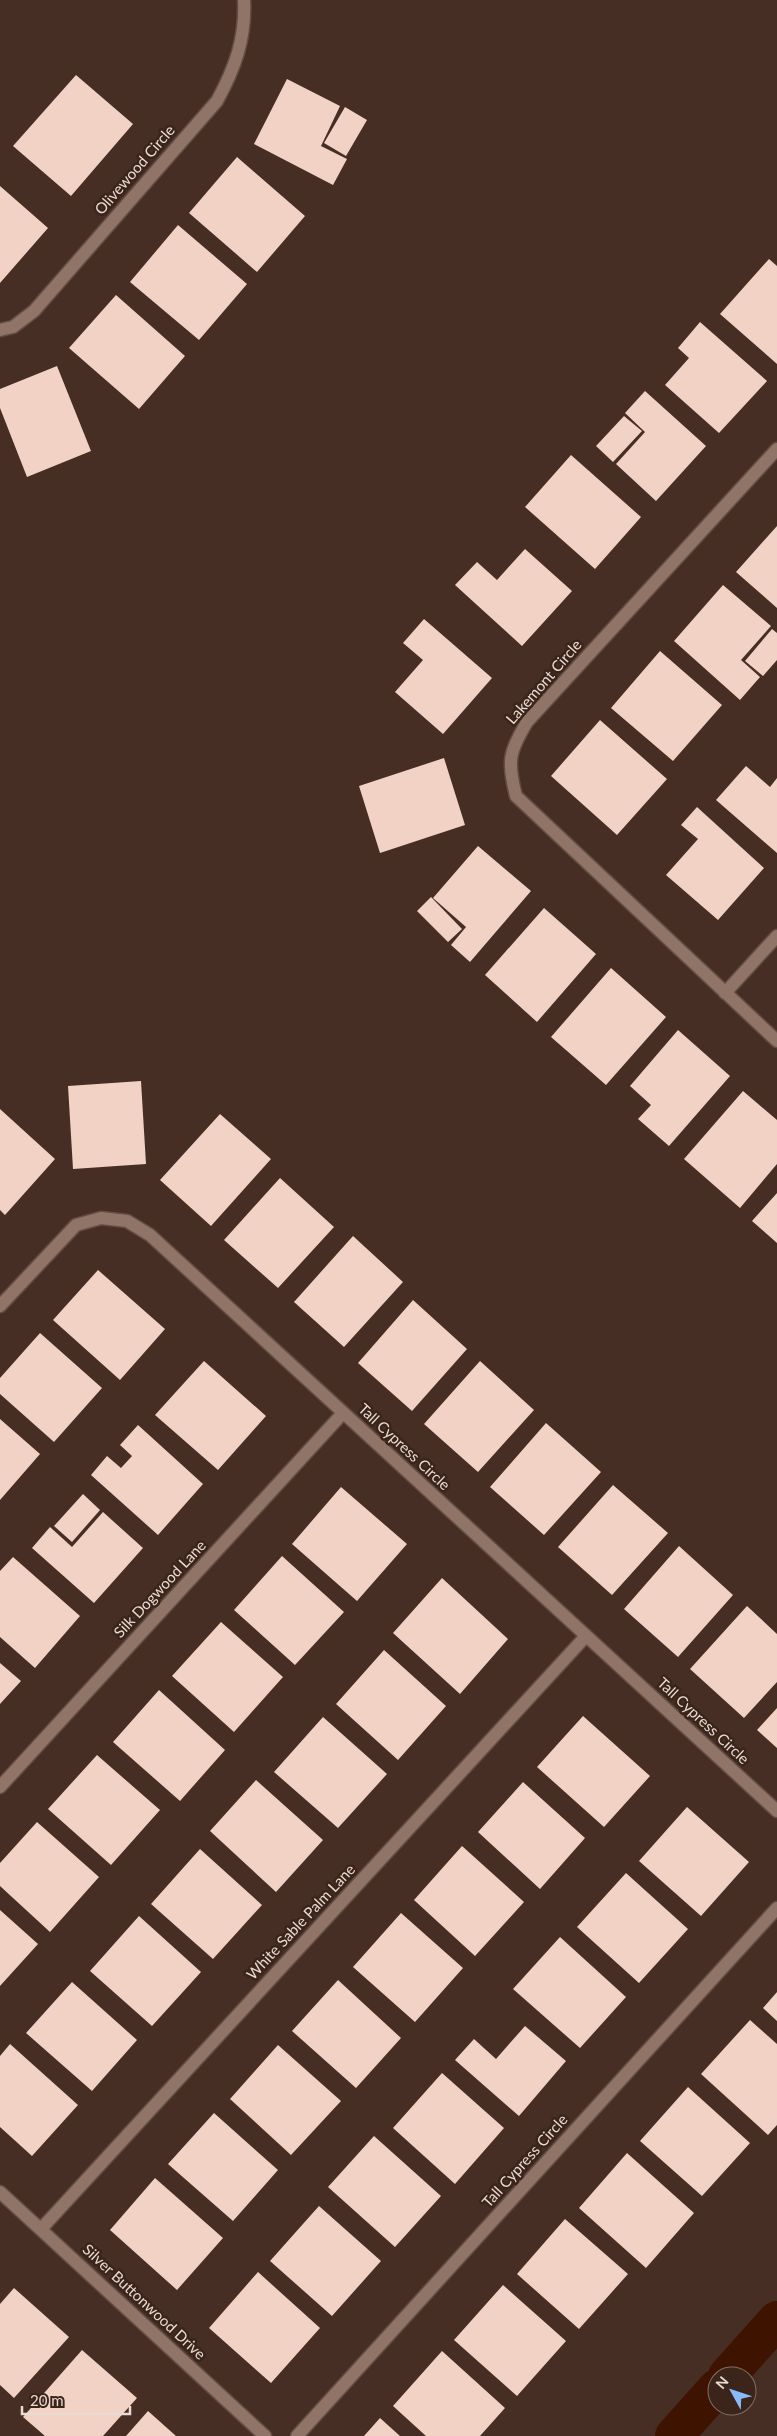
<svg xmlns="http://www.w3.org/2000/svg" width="777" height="2436" viewBox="0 0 777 2436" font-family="Lato,sans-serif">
<rect width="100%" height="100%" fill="#462e24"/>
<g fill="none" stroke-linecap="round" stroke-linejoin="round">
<path stroke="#3e1400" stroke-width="38" d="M727,2376L777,2320
M674,2436L717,2388"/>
</g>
<path fill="#f1d2c5" d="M76,75L133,124L71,196L13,146Z
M287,79L340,106L321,146L347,159L333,185L254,144Z
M345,107L367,120L346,156L324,143Z
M237,157L305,216L257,272L189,213Z
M0,186L48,228L0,283Z
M178,225L247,284L199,340L130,282Z
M769,259L777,266V364L720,314Z
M116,295L185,356L139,409L69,348Z
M700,322L767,381L719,433L665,385L689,358L678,348Z
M57,366L91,451L27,477L0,408V389Z
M645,391L706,446L656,501L616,464L645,432L625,413Z
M624,416L642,431L613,462L596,446Z
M571,455L641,517L595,569L525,507Z
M777,526V608L736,572Z
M525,549L572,591L522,646L455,585L477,562L497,580Z
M723,585L771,626L741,660L760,677L740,700L674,641Z
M424,619L492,678L443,734L395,692L423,660L403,643Z
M772,629L777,633V660L763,676L745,661Z
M660,651L722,705L673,761L611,708Z
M600,720L667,779L617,835L551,776Z
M444,758L465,825L380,853L359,786Z
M746,766L770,787L777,778V853L716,800Z
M697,807L764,868L718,920L666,875L698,839L681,825Z
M478,846L531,891L470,962L451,945L466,927L433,898Z
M431,897L462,929L448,942L417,911Z
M544,908L596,954L537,1022L485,975Z
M611,968L666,1017L606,1085L551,1037Z
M678,1030L730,1076L669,1146L638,1119L651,1105L630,1086Z
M141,1081L146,1164L73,1169L68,1086Z
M743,1091L777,1120V1164L740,1208L684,1159Z
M0,1109L55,1159L5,1215L0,1210Z
M220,1114L271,1159L211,1226L160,1180Z
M280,1178L334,1227L278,1288L224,1240Z
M777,1193V1243L752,1221Z
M353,1236L403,1282L344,1347L294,1302Z
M98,1270L165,1329L120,1380L53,1320Z
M413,1300L467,1349L412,1411L358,1363Z
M40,1333L102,1388L54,1442L0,1394V1378Z
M204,1361L266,1416L218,1470L155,1415Z
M480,1361L534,1410L478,1472L424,1424Z
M0,1419L40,1454L0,1500Z
M546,1423L601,1472L544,1535L490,1487Z
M138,1425L203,1484L158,1535L91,1475L107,1456L121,1468L132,1456L120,1445Z
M613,1485L668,1533L612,1595L558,1547Z
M341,1487L407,1544L357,1601L292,1544Z
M83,1494L100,1510L72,1542L54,1526Z
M103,1512L143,1548L94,1603L32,1548L50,1527L72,1547Z
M679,1546L733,1595L678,1657L624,1609Z
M282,1556L344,1612L295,1665L234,1610Z
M13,1557L80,1616L35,1668L0,1637V1571Z
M442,1578L508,1639L460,1694L393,1633Z
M747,1606L777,1634V1682L744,1718L690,1669Z
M221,1622L283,1677L234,1732L172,1676Z
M384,1650L446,1706L398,1760L336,1704Z
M0,1663L21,1681L0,1704Z
M159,1690L225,1750L180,1801L113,1742Z
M777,1708V1748L757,1730Z
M583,1716L650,1776L604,1827L537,1767Z
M323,1717L387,1774L338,1828L274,1772Z
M97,1755L160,1810L111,1865L48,1809Z
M256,1780L323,1840L276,1892L210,1831Z
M523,1782L585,1838L540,1889L478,1832Z
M687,1807L749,1862L701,1916L639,1861Z
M37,1822L99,1877L50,1932L0,1886V1863Z
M462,1846L524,1902L475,1956L414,1900Z
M200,1849L262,1905L213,1959L151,1904Z
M626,1873L688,1929L639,1983L577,1927Z
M0,1910L38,1944L0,1986Z
M401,1913L463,1968L415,2022L353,1967Z
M139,1916L201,1972L152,2026L90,1971Z
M560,1937L626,1997L580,2048L513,1989Z
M338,1980L401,2038L356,2088L292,2031Z
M72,1982L137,2040L92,2091L26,2033Z
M777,1992V2021L763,2008Z
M750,2020L777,2044V2125L768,2135L701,2074Z
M525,2026L566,2061L519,2116L455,2060L474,2039L496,2059Z
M10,2044L78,2105L32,2156L0,2127V2056Z
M278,2045L341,2101L291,2155L230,2099Z
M442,2073L504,2128L455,2184L393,2128Z
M688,2087L750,2143L702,2196L640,2141Z
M214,2113L278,2170L233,2221L168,2164Z
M374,2136L441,2196L395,2247L328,2187Z
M627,2153L694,2213L646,2268L579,2208Z
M155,2178L223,2238L177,2290L110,2230Z
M319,2206L381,2261L332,2316L270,2261Z
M565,2219L628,2274L579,2329L517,2274Z
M258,2272L320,2328L271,2383L209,2328Z
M503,2285L566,2341L517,2396L454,2340Z
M14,2288L69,2337L14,2398L0,2385V2304Z
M82,2350L137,2398L103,2436H45L23,2417Z
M442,2351L505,2408L480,2436H426L393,2406Z
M148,2411L176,2436H126Z
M380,2418L400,2436H364Z"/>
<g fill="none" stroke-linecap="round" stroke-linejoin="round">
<g stroke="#614d44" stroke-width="15">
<path id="minor" d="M0,330L13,327L34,311L217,101C235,68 246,38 244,0
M777,449L527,722C509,752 507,761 516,796L777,1041
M725,993L777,936
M0,1306L76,1225L101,1218L127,1221L150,1235L777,1811
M0,1787L343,1413
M0,2192L265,2436
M41,2229L586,1636
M297,2436L777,1908"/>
</g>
<use href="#minor" stroke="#907468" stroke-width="12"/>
</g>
<g text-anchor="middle" stroke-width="5" stroke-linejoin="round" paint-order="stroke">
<g font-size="15" fill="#eadad4" stroke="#3b241a">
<text transform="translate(135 170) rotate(-49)" y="5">Olivewood Circle</text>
<text transform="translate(544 682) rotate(-49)" y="5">Lakemont Circle</text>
<text transform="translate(404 1447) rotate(43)" y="5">Tall Cypress Circle</text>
<text transform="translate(160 1589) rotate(-47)" y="5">Silk Dogwood Lane</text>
<text transform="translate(703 1721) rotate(43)" y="5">Tall Cypress Circle</text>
<text transform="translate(301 1922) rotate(-47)" y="5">White Sable Palm Lane</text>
<text transform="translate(525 2161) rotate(-48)" y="5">Tall Cypress Circle</text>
<text transform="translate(144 2302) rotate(43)" y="5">Silver Buttonwood Drive</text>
</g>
</g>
<g transform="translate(732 2391) rotate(310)"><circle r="24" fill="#3b241a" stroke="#816d64"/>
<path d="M0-4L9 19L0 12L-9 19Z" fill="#88bbfc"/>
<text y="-8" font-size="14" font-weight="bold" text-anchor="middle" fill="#eadad4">N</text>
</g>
<path d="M22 2406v8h108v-8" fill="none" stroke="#eadad4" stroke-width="2.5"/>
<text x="30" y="2406" font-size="15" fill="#eadad4" stroke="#3b241a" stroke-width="4" paint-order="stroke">20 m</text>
</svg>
